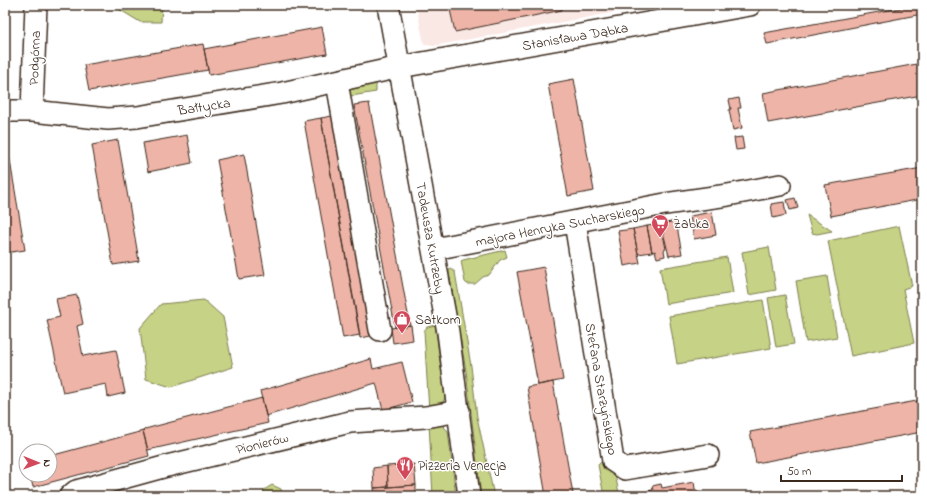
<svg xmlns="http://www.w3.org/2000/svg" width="927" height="501" viewBox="0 0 927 501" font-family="'Indie Flower',sans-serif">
<rect width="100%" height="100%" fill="#fff"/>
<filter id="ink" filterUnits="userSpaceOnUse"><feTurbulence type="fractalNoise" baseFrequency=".025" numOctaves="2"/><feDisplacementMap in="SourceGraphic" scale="8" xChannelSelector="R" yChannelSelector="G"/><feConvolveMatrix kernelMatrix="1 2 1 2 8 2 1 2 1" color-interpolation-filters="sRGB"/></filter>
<g filter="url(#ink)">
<path fill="#fae8e5" d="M416,5H654L433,46L424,44Z"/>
<path fill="#c6d285" stroke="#807e52" d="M95,5H162L161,22H140L117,8Z
M376,82V92L345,97L353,87Z
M807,215L832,231L817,234L812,233Z
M899,226L912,286L903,289L914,343L851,356L828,241Z
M769,247L776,290L749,295L742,252Z
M505,250L507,257L500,260L489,275L483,277L475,284H467L465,282L461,261L463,260Z
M727,257L733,293L666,304L660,268Z
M451,269L455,272L471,366L477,417L494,496H481L466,371L449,273V270Z
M827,276L837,337L806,342L796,281Z
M785,295L794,344L776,347L768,298Z
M204,300L223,317L233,367L171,387L146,379L140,328L161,304Z
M763,300L771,348L677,364L669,316Z
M435,325L445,398L440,407L429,411L424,331L427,327Z
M429,424L442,425L448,431L456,496H433Z
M612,460L619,493L621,496H604L598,465L601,462Z
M272,485L281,489L282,496H264V490Z"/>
<path fill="#eeb4a8" stroke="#3b2a1e" d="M449,5H561L562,10L455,32Z
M917,5H922V14L767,44L764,33Z
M322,27L327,54L209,75L204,49Z
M203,44L208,70L89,91L84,65Z
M922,63V95L768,123L763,93Z
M574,79L594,191L568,196L548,84Z
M739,98L741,108H738L742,128L733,130L729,110L731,109L729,100Z
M369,103L410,325L395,327L354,105Z
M337,115L376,335L360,338L321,118Z
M321,118L360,335L343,338L304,121Z
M5,131L25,250L5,253Z
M187,135L192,163L148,172L143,143Z
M742,137L744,149L736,150L734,138Z
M118,140L139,261L113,265L92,145Z
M244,154L265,275L239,279L217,160Z
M922,168V199L831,216L825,185Z
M795,198L798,208L790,210L787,200Z
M784,202L786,215L773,218L771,204Z
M712,212L716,235L694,239L690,216Z
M676,221L682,254L669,256L661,224Z
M661,224L666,249L664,250L665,256L657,258L655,251L652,252L647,226Z
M647,226L652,252L638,254L633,229Z
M633,229L640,263L624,266L618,231Z
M544,267L563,380L538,385L517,272Z
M77,295L83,324L77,326L83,356L116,350L125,393L108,397L106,384L63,393L47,320L60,317L56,299Z
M411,325L413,340L393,343L391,328Z
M371,359L373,369L402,362L412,402L383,410L376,383L266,416L260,391Z
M553,382L573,494L564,496H546L527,387Z
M262,398L268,423L148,450L143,431L145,429Z
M922,400V432L756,463L750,432Z
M143,431L149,456L33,487L30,475H50V456Z
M414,464L416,485L388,487L387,466Z
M387,466L388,487L374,488L373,468Z
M694,482L695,489L699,492L696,496H621L653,490L652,486L661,484L662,488Z
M416,485V496H375L374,488Z"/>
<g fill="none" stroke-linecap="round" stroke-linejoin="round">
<g stroke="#3b2a1e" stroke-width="24">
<path id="minor" d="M388,5L448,332L469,496
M337,82L380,330
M5,111H32L108,119L137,117L282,93L400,67L750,5
M32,111L36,5
M575,222L613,461L625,469L708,455
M434,249L665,204L728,195L780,185
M70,496L76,491L167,466L350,422L426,417L459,411"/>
</g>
<use href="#minor" stroke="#fff" stroke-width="21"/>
</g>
</g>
<defs>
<g id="supermarket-pin" transform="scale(0.9)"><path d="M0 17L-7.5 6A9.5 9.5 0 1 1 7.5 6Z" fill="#d1495b" stroke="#fff"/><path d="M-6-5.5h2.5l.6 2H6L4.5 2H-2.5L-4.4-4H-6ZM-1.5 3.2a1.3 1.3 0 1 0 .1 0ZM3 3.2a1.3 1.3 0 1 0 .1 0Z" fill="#fff"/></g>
<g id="shop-pin" transform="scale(0.9)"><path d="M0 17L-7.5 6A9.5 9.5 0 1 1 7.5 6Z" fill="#d1495b" stroke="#fff"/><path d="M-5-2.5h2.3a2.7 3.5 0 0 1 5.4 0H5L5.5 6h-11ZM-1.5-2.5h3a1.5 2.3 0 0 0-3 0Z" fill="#fff"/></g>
<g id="restaurant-pin" transform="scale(0.9)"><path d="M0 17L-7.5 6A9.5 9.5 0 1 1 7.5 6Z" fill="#d1495b" stroke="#fff"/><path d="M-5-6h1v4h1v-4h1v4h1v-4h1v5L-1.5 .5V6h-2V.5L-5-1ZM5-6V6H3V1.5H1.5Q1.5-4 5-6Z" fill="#fff"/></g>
</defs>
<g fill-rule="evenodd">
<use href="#supermarket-pin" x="660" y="223"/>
<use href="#shop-pin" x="402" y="319"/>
<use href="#restaurant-pin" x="405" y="465"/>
</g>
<g text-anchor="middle" stroke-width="3" stroke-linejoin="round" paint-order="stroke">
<g font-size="14" fill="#3b2a1e" stroke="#fff">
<text transform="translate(575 36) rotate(-10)" y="5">Stanisława Dąbka</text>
<text transform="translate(34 58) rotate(-88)" y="5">Podgórna</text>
<text transform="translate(204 106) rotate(-9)" y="5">Bałtycka</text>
<text transform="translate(560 225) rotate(-11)" y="5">majora Henryka Sucharskiego</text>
<text transform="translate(431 238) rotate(80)" y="5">Tadeusza Kutrzeby</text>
<text transform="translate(602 389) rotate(80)" y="5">Stefana Starzyńskiego</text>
<text transform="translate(262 443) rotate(-14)" y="5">Pionierów</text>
</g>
<g font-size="14" fill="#3b2a1e" stroke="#fff" text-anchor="start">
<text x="673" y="228">Żabka</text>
<text x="415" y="324">Satkom</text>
<text x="418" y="470">Pizzeria Venecja</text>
</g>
</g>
<rect width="927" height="501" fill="none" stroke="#fff" stroke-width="20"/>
<rect x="10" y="10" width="907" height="481" fill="none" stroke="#3b2a1e" stroke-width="1.5" filter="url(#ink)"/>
<g transform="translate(38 463) rotate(91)"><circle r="19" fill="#ffffff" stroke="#b1aaa5"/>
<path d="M0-3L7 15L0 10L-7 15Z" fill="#d1495b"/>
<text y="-6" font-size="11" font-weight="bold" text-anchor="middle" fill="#3b2a1e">N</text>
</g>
<path d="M781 475v6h121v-6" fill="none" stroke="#3b2a1e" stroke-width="2"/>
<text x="787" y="475" font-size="12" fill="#3b2a1e" stroke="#ffffff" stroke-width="3" paint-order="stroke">50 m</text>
</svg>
